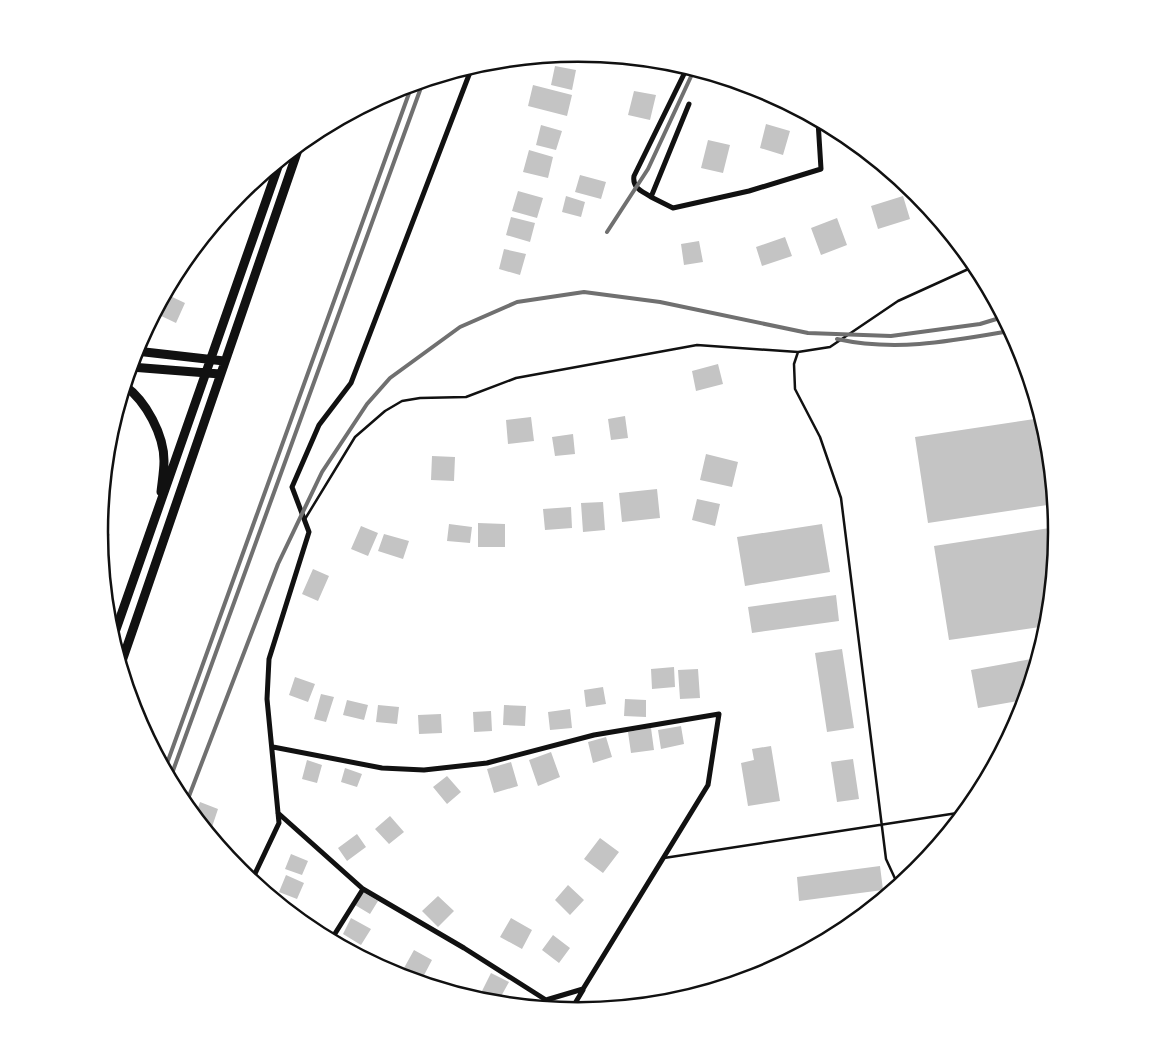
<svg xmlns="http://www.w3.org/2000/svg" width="1156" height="1064" viewBox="0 0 1156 1064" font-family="Helvetica,sans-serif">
<rect width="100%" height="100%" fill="#fff"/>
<path fill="#c4c4c4" d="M621,58L645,60L644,65Z
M555,66L576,70L572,90L551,85Z
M533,85L572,95L567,116L528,106Z
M634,91L656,95L650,120L628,115Z
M766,124L790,131L783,155L760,148Z
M541,125L562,131L556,150L536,145Z
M708,140L730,145L723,173L701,168Z
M529,150L553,157L548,178L523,172Z
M580,175L606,182L601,199L575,192Z
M518,191L543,198L537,218L512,211Z
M566,196L585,202L581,217L562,212Z
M903,196L910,219L878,229L871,206Z
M511,217L535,223L530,242L506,235Z
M837,218L847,245L821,255L811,228Z
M785,237L792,256L762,266L756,247Z
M699,241L703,262L684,265L681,244Z
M504,249L526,254L520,275L499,269Z
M166,294L185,303L176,323L155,313Z
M718,364L723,384L696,391L692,371Z
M625,416L628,438L611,440L608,419Z
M531,417L534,441L508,444L506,420Z
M1041,418L1047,439L1054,504L928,523L915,437Z
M573,434L575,454L555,456L552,437Z
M706,454L738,462L732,487L700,480Z
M432,456L455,457L454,481L431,480Z
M657,489L660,518L622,522L619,493Z
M697,499L720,504L715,526L692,520Z
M603,502L605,530L583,532L581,503Z
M571,507L572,528L545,530L543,509Z
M478,523L505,524V547H478Z
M101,524L110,535L101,542L100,532Z
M449,524L472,527L470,543L447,541Z
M822,524L830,572L745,586L737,537Z
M361,526L378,533L368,556L351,549Z
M1056,527L1047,626L949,640L934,546Z
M384,534L409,541L403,559L378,551Z
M313,569L329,576L318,601L302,594Z
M836,595L839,621L752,633L748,607Z
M842,649L854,728L827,732L815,653Z
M1037,658L1024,700L978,708L971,670Z
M674,667L675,687L652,689L651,669Z
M698,669L700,698L680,699L678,670Z
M295,677L315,684L308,702L289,695Z
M603,687L606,704L586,707L584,690Z
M321,694L334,697L326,722L314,719Z
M625,699L646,700V717L624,716Z
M347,700L368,705L364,720L343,715Z
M378,705L399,707L397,724L376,722Z
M504,705L526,706L525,726L503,725Z
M570,709L572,728L550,730L548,712Z
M491,711L492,731L474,732L473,712Z
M441,714L442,733L419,734L418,715Z
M681,726L684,744L661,749L658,730Z
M651,728L654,750L631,753L628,732Z
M606,737L612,757L593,763L588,742Z
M771,746L780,801L748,806L741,763L754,760L752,749Z
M551,752L560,777L538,786L529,760Z
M853,759L859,799L837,802L831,762Z
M307,760L322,765L317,783L302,779Z
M511,762L518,786L494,793L487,769Z
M345,768L362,774L357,787L341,782Z
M447,776L461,792L447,804L433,787Z
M200,802L218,809L210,833L195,816Z
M390,816L404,832L389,844L375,829Z
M357,834L366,847L347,861L338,848Z
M600,838L619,852L603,873L584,859Z
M291,854L308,861L302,875L285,869Z
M880,866L883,890L799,901L797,877Z
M286,875L304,883L297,899L279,892Z
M568,885L584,900L570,915L555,900Z
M363,892L378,901L370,914L355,905Z
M438,896L454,911L438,927L422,911Z
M351,918L371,929L361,945L343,934Z
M511,918L532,930L522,949L500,937Z
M553,935L570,948L559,963L542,950Z
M340,936L357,946L354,952L336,942Z
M414,950L432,960L422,979L404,968Z
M491,973L509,982L499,1000L482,991Z
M462,987L490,1001V1002L459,993Z"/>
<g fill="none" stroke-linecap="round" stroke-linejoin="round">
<path stroke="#111" stroke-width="2.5" d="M798,352L794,364L795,389L820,437L841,498L886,859L898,885
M305,519L355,437L385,411L402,401L420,398L466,397L516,378L697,345L798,352L830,347L898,301L975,266
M664,858L964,812"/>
<path stroke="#111" stroke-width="5" d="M689,104L651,197L673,208L749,191L821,169L818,121
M651,197C642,191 632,188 634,176L687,68
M273,747L382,768L424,770L487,763L594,735L719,714L708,785L583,989L546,1000L464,948L363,889L278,813
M252,880L279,823L267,699L269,659L309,532L292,487L319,425L351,383L472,67
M331,940L363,889
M571,1010L583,990"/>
<path stroke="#111" stroke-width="9" d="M136,351L224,361
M131,367L220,374
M125,386C146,401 164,435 164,461C164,471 162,482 161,492
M113,638L280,161
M121,664L300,144"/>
<path stroke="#707070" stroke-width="4" d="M607,232L648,169L694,70
M837,339C896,352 952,341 1010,331
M165,769L412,85
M170,779L423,82
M186,804L278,564L322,472L367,404L390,378L460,327L517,302L584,292L660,302L808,333L891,336L980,324L1003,317"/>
</g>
<path d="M0 0H1156V1064H0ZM108 532a470 470 0 1 1 940 0a470 470 0 1 1-940 0Z" fill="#fff" fill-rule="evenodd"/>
<path fill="none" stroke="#111" stroke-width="2.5" d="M108 532a470 470 0 1 1 940 0a470 470 0 1 1-940 0Z"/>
</svg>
